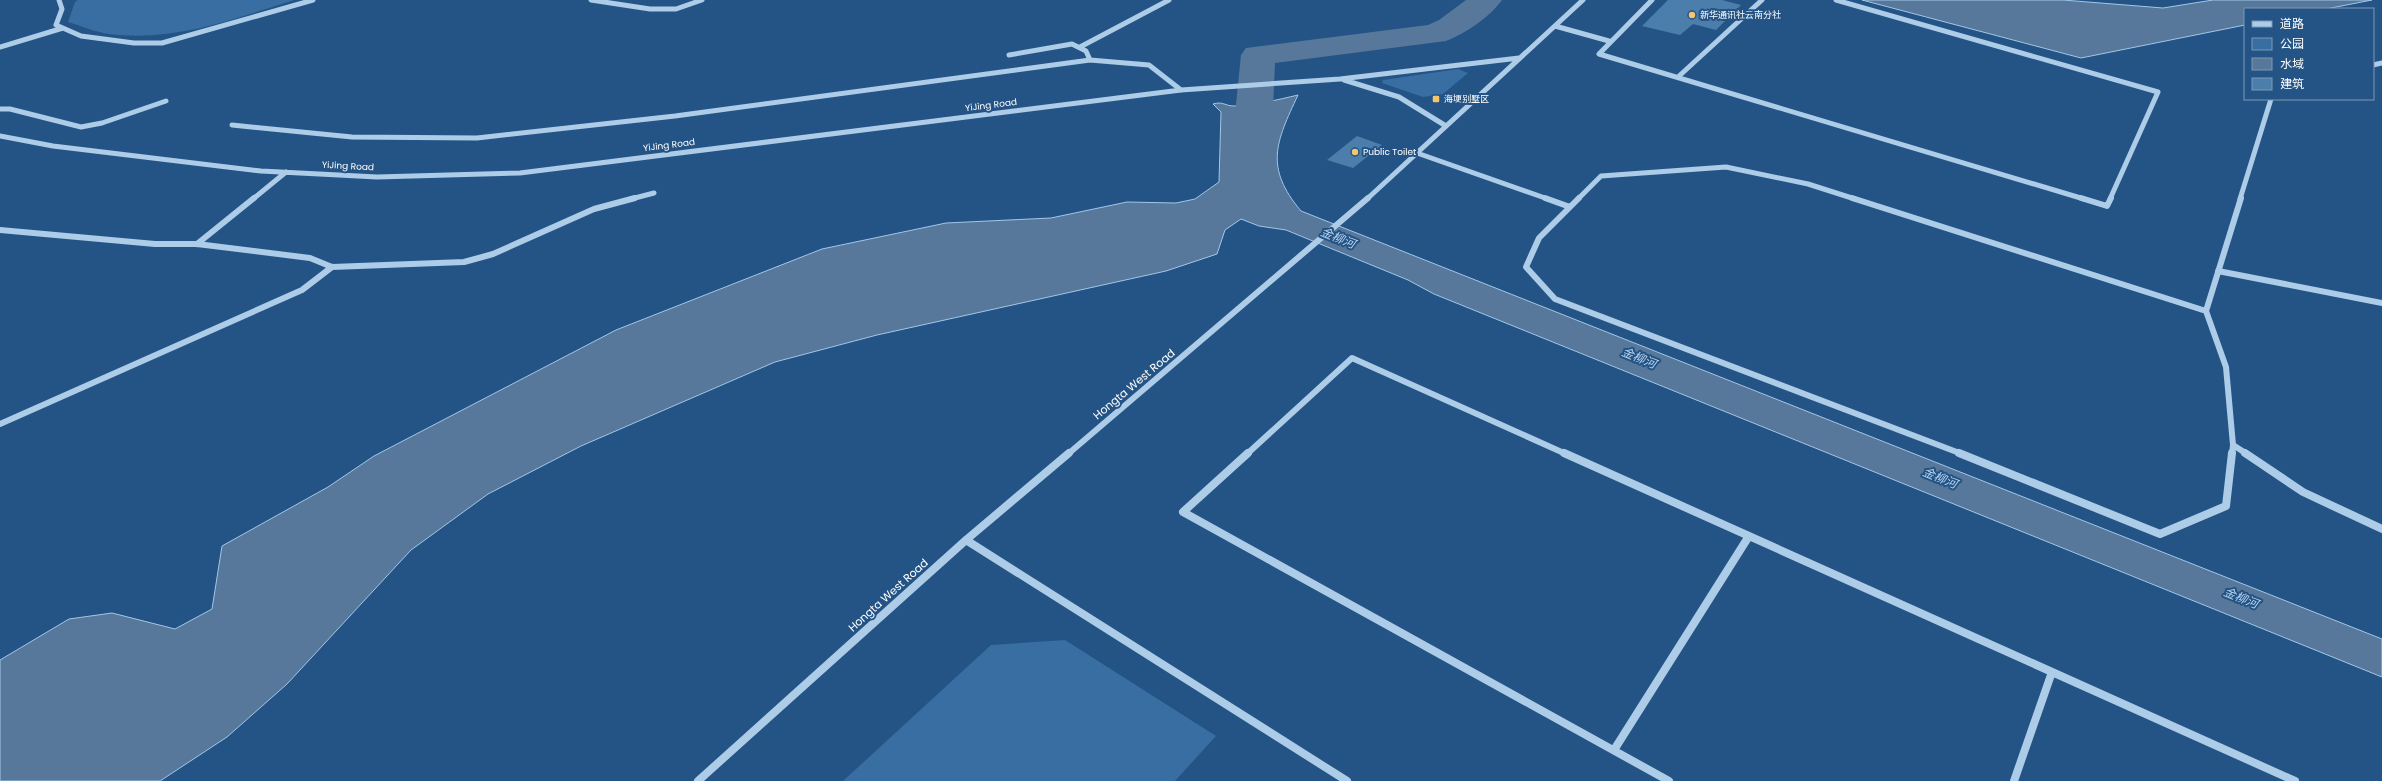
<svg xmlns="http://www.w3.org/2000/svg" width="2382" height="781" viewBox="0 0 2382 781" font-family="Poppins,'Noto Sans SC',sans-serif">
<rect width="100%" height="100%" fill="#245485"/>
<path fill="#386ea1" d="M78,0H294C233,19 175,42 109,34C95,32 81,26 68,22L75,2Z
M1458,69L1468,73L1443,94L1423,97L1382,83L1383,80Z
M1065,640L1216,736L1175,781H843L991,645Z"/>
<path fill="#57789a" stroke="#a1c7e9" d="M1862,0H2063L2163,8L2213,0H2372L2326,9H2245V25L2081,58Z
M1298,95C1276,142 1264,167 1301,211L2382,639V677L1434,294L1408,280L1286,230L1259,226L1241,219L1225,230L1217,254L1166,271L877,335L775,362L581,446L488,494L411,550L287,684L227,737L160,781H0V660L69,619L112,613L175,629L212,609L222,546L328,487L374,456L616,330L822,249L946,223L1051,218L1127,202L1176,203L1195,199L1219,182L1221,112L1213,104C1223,101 1225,106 1234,106C1256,105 1277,100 1298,95Z"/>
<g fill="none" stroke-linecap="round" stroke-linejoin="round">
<path fill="#57789a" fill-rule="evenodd" d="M1466,0H1502C1489,18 1466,33 1446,41L1275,63L1271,154L1272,173L1266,181L1252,185L1238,181L1232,173L1231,154L1241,55L1246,48L1428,25L1439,20Z"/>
</g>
<path fill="#4c7eac" d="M1668,0H1722L1741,5L1716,30L1693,24L1680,35L1642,26Z
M1357,136L1382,145L1353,168L1327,160Z"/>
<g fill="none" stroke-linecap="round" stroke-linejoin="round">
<path stroke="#adcce8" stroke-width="5" d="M59,0L62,9L56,25L81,36L134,43H162L313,0
M591,0L650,9H676L702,0
M1652,0L1599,54L2084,199
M1836,0L2158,92L2110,199
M1555,26L1609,41
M0,47L63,28
M1080,47L1169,0
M1009,55L1072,44L1086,51L1090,60
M2373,65L2382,63
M1678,77L1762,0
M1344,80L1399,97L1446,126
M0,109H10L81,127L102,123L166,101
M232,125L352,137L477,138L675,116L1090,60L1149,65L1181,90
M0,136L53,146L261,171L377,177L520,173L1181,90L1340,79L1519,58
M1417,153L1548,199
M253,199L286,172
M631,199L654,193
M1367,199L1583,0
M1578,199L1601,176L1726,167L1808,184L1855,199
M2240,199L2271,99"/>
<path stroke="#adcce8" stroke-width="6" d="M1545,198L1570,207
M1579,198L1539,238L1526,267L1555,299L1962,454
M1852,198L2206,311
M2081,198L2107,206L2111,198
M2241,198L2206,311L2226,367L2233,445L2247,454
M0,230L155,244H197L310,258L332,267L464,262L493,254L594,209L635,198
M197,244L254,198
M2218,271L2382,303
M0,424L302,290L332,267
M1068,454L1368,198
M1247,454L1352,358L1566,454
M2232,454L2233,445"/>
<path stroke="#adcce8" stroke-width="8" d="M1248,453L1183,512L1669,781
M1564,453L2295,781
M1959,453L2160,534L2226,506L2232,453
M2245,453L2303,492L2382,529
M966,540L1347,781
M1614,750L1749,536
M698,781L966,540L1069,453
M2014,781L2052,672"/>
</g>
<g fill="#f3c570" stroke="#245485" stroke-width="1.5">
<circle cx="1692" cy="15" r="4"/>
<rect x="1432" y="95" width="8" height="8" rx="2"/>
<circle cx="1355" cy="152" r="4"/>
</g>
<g text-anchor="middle" stroke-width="4" stroke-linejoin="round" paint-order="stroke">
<g font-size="9" fill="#fff" stroke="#245485" text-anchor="start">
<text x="1700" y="18">新华通讯社云南分社</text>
<text x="1444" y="102">海埂别墅区</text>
<text x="1363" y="155">Public Toilet</text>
</g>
<g font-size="9" fill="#fff" stroke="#245485">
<text transform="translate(991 105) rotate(-7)" y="3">YiJing Road</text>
<text transform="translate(669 145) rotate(-7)" y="3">YiJing Road</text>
<text transform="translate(348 166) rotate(3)" y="3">YiJing Road</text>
</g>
<g font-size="11" fill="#fff" stroke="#245485">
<text transform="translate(1134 384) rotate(-40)" y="4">Hongta West Road</text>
<text transform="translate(888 595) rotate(-42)" y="4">Hongta West Road</text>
</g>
<g font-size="12" font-style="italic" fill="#b9d5f0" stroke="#245485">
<text transform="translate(1338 238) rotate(22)" y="4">金柳河</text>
<text transform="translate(1639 358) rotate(22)" y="4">金柳河</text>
<text transform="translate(1940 478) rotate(22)" y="4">金柳河</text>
<text transform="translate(2241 598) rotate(22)" y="4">金柳河</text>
</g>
</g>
<rect x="2244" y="8" width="130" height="92" fill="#245485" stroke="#7c98b6"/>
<rect x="2252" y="21" width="20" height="6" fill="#adcce8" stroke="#7c98b6"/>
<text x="2280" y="28" font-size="12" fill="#ffffff">道路</text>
<rect x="2252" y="38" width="20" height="12" fill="#386ea1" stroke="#7c98b6"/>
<text x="2280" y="48" font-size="12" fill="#ffffff">公园</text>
<rect x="2252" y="58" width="20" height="12" fill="#57789a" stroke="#7c98b6"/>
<text x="2280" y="68" font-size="12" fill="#ffffff">水域</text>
<rect x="2252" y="78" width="20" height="12" fill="#4c7eac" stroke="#7c98b6"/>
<text x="2280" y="88" font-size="12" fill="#ffffff">建筑</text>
</svg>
